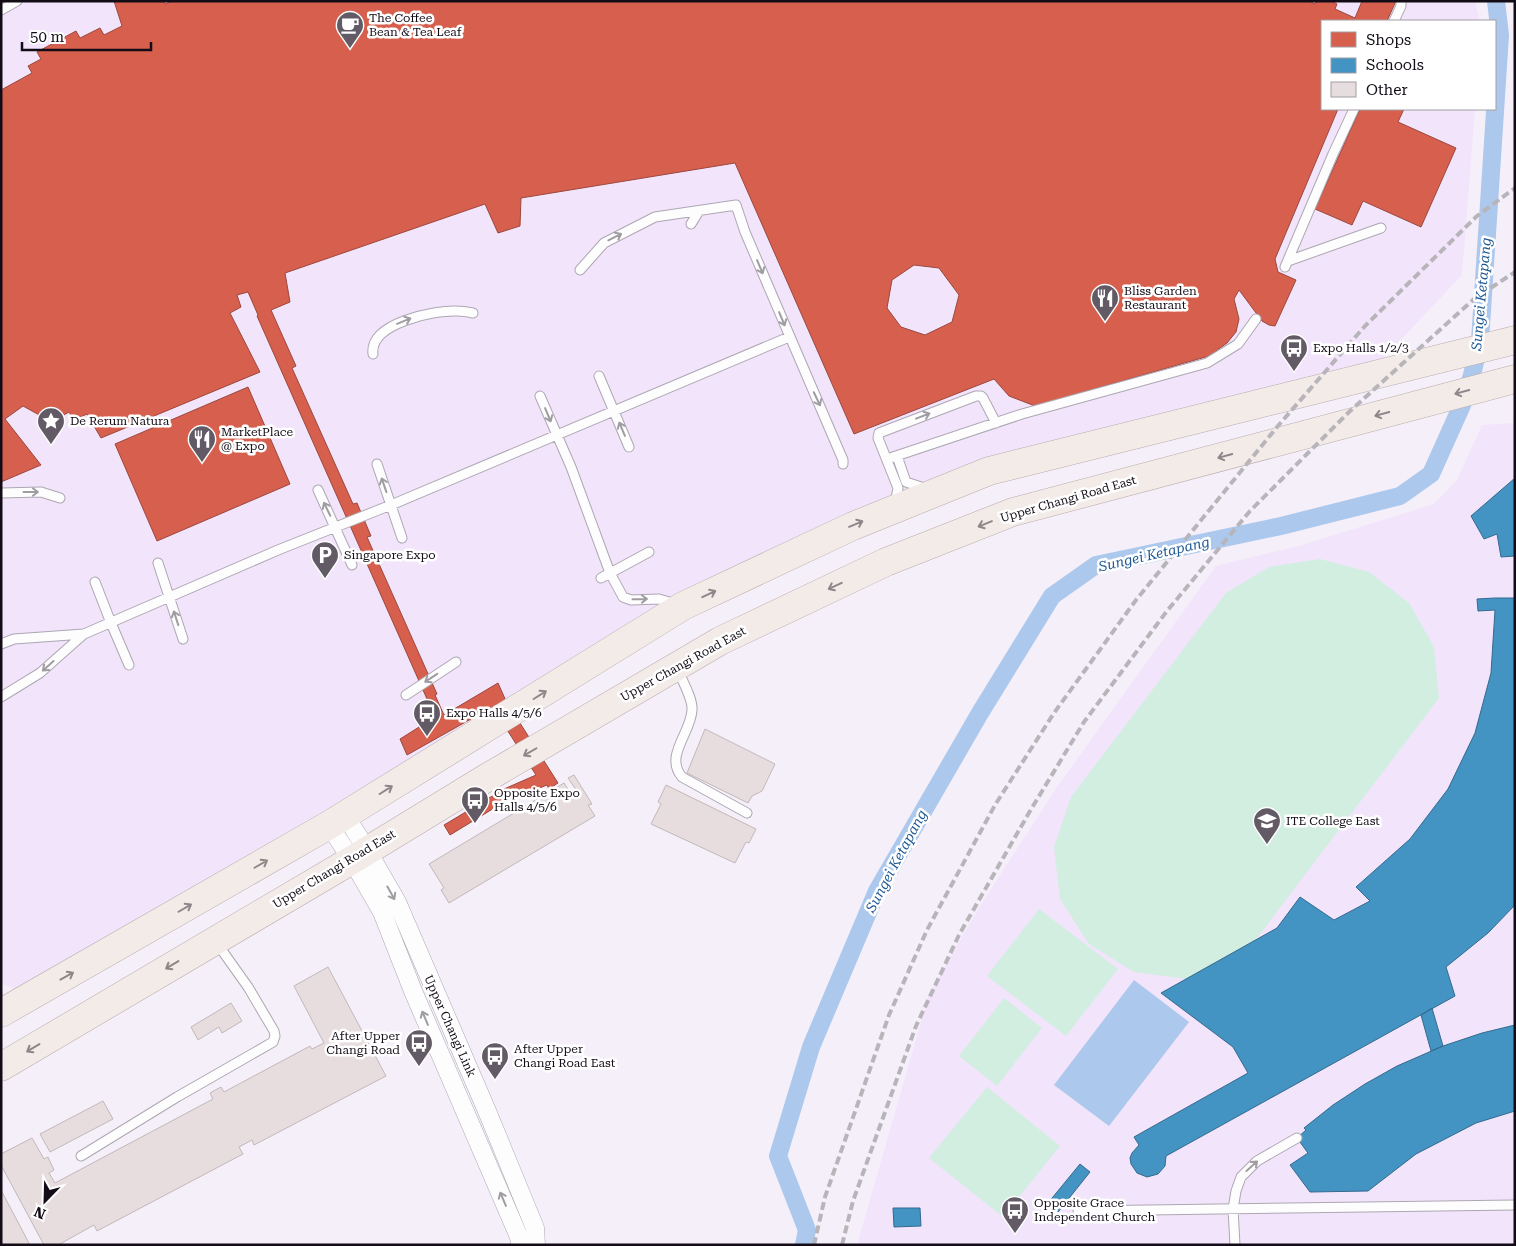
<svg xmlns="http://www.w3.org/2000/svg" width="1516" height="1246" viewBox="0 0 1516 1246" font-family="'Roboto Serif',serif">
<rect width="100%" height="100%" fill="#f5effa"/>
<path fill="#f1e4fb" d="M1,1H1475L1480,21H1322V109H1475L1462,275L1373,369L994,477L782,567L664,631L26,995L1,983Z
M1515,423V1245H857L929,994L982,903L1057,787L1216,566L1302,545L1434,504L1457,480L1482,425Z"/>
<path fill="#d2eee1" d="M1320,559L1369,572L1409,603L1434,647L1439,698L1238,963L1187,979L1134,972L1089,944L1060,899L1054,847L1071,797L1226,593L1269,567Z
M1039,909L1118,969L1066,1036L987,976Z
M1004,998L1042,1028L997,1086L959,1056Z
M987,1087L1060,1146L1003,1217L929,1158Z"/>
<path fill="#acc8ec" d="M1134,980L1189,1022L1109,1126L1054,1085Z"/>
<path fill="#d6604d" stroke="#9c473d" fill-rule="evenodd" d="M114,1H164L165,4L172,1H1309L1315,4L1316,1H1331L1337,4L1335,9L1355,18L1362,1H1396L1387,21H1322V109H1338L1275,259L1278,272L1296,280L1275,326L1269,325L1262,321L1239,290L1234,299L1239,319L1236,332L1227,343L1209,356L1035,406L1009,396L994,379L854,434L735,163L521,198L520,226L498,233L485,204L285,273L290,302L271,310L296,366L292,368L353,504L357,503L371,536L367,537L437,694L435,695L444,715L498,683L506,701L558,783L549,789L547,785L504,802L450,835L444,825L504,789L536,775L493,708L479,717L478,715L407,755L400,739L435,717L257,316L258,315L248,292L237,295L241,307L230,313L260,372L101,438L87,414L74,420L69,412L52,422L23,406L5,419L41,465L1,482V90L32,73L28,66L41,59L37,52L76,31L80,38L100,28L104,35L122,26ZM914,265L939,268L959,295L952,322L925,335L901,327L887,308L892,280Z
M1360,109H1404L1398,122L1456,148L1421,227L1363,201L1352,225L1315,209Z
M248,387L290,484L157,541L115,444Z"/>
<path fill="#4393c3" stroke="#356a8f" d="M1515,478V556L1501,557L1497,534L1484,539L1471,516Z
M1495,598H1515V905L1488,933L1446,967L1455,996L1166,1156L1165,1166L1158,1174L1147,1177L1137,1173L1131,1164L1130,1158L1132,1153L1139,1145L1134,1137L1248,1073L1233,1047L1161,993L1277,928L1300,897L1334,920L1370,901L1356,887L1410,839L1448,789L1475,733L1491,673L1495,610L1478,611L1477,599Z
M1432,1008L1443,1046L1431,1051L1421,1015Z
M1515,1025V1111L1476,1123L1416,1154L1368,1191L1310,1192L1290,1165L1308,1153L1297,1138L1306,1130L1304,1128L1333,1105L1365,1084L1397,1066L1443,1046L1482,1033Z
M1080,1164L1090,1172L1058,1212L1048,1203Z
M893,1208H920L921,1226L894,1227Z"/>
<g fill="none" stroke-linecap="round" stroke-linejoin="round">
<path stroke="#acc8ec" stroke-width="18" d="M804,1245L807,1230L778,1156L811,1047L877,891L980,713L1052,596L1096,565L1281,526L1400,496L1431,474L1462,405L1472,375L1480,341L1500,35L1496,1"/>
</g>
<path fill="#e7ddde" stroke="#c1b8b9" d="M705,729L775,764L762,791L752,796L748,803L687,773Z
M574,775L592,804L588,805L595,816L449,903L441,890L444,888L429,864L564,783L571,794L577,791L568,778Z
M666,785L756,829L749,843L746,842L735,863L651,824L661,804L658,802Z
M328,967L386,1076L254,1145L252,1140L239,1147L243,1154L97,1231L94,1225L58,1245H44L1,1165V1154L32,1138L44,1159L48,1157L54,1170L49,1173L55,1183L213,1099L210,1093L221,1087L224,1092L310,1046L312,1049L324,1043L294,986Z
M231,1003L242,1021L222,1033L219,1027L198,1040L191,1027Z
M103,1101L113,1119L50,1152L40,1134Z
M1,1190L30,1245H1Z"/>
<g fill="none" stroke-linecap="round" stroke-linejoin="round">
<g stroke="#ada7b2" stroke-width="11">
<path id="service" d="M1,10L17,1
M1394,21L1401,6V1
M691,224L699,211
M1288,261L1381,228
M1285,267L1333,154L1354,109
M580,270L604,243L655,217L736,205L745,232L843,460V464
M373,354C369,323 435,310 457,311C463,311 468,312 473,313
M599,376L629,447
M540,396L571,467L610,573L623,597L631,600L659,599L676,604
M897,456L906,482L927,489
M887,459L1022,414L1207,363L1238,344L1256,319
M377,464L402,538
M318,490L352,565
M1,493L41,492L60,498
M895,504L898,488L878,438L879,433L976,396H981L983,398L996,423
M158,563L183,639
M601,578L649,552
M95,582L111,623L129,665
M1,644L14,639L84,634L278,550L391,505L789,337
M677,669C682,680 693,699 692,710C691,733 664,756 682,777L747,813
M406,695L456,662
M1,697L40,673L84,634
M81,1156L177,1097L273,1042L275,1036L274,1031L248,987L216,942
M1078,1211L1515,1205
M1235,1245L1233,1209L1236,1191L1241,1177L1257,1161L1297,1138"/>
</g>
<g stroke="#ada7b2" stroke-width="19">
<path id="minor" d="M345,815L367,850L397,902L487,1111L535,1228L536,1245
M329,825L352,860L382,912L413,991L519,1237L520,1245"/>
</g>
<g stroke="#baabaa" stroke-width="29">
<path id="primary" d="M1,1013L329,825L683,606L853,526L989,471L1515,340
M1,1067L352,860L488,777L720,641L886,562L1013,512L1515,379"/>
</g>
<use href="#service" stroke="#fefdfe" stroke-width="9"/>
<use href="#minor" stroke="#fefdfe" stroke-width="18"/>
<use href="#primary" stroke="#f2ebe8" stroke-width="28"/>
<path stroke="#b7b5b9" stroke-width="4" stroke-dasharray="8 4" stroke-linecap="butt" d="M814,1245L825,1197L889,1015L927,930L995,805L1054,713L1136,600L1277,427L1365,326L1477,216L1515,188
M842,1245L853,1201L916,1026L959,935L1030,811L1084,722L1167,611L1250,511L1349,412L1474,299L1515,272"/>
</g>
<defs><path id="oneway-shaft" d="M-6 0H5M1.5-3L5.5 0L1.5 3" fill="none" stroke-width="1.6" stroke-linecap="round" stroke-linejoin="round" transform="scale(1.25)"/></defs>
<g stroke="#a09da2">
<use href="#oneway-shaft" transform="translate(615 237) rotate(-27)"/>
<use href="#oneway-shaft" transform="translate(760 267) rotate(67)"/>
<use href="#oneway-shaft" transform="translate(782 319) rotate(67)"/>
<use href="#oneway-shaft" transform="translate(404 321) rotate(-22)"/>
<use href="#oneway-shaft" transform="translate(817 399) rotate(65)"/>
<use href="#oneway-shaft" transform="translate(548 415) rotate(67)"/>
<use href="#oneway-shaft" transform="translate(923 416) rotate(-21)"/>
<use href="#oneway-shaft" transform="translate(622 429) rotate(-113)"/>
<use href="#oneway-shaft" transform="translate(384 485) rotate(-109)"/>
<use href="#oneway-shaft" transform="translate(31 492)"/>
<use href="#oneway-shaft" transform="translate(327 509) rotate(-116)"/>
<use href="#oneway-shaft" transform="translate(640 599) rotate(-1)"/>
<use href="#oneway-shaft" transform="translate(176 618) rotate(-108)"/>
<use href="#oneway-shaft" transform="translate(48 666) rotate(138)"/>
<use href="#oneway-shaft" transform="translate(431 678) rotate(147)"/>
<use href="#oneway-shaft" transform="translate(391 893) rotate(61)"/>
<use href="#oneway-shaft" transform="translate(425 1018) rotate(-113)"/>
<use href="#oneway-shaft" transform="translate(1252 1166) rotate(-42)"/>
<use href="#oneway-shaft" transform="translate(503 1199) rotate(-113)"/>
</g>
<g stroke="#8e878a">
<use href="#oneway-shaft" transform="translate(1462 392) rotate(165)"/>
<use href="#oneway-shaft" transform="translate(1382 414) rotate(165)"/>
<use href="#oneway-shaft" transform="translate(1225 456) rotate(165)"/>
<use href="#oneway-shaft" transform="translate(856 524) rotate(-23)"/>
<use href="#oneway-shaft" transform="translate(985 524) rotate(158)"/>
<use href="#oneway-shaft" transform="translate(835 586) rotate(155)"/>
<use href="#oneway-shaft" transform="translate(709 594) rotate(-25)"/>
<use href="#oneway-shaft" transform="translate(540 695) rotate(-32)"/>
<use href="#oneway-shaft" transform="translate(530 752) rotate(150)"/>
<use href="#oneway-shaft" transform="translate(386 790) rotate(-32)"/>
<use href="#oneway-shaft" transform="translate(261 864) rotate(-30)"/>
<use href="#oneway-shaft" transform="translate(185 908) rotate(-30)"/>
<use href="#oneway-shaft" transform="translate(172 965) rotate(149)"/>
<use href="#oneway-shaft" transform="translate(67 976) rotate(-29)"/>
<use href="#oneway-shaft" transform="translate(33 1048) rotate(149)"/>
</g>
<defs>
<g id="cafe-pin" transform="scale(1.4375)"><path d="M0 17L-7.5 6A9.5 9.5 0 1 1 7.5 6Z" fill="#625b66" stroke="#fff"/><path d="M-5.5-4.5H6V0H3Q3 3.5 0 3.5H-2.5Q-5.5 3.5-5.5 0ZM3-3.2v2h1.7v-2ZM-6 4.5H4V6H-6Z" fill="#fff"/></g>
<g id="restaurant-pin" transform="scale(1.4375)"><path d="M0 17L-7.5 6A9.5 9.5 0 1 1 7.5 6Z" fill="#625b66" stroke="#fff"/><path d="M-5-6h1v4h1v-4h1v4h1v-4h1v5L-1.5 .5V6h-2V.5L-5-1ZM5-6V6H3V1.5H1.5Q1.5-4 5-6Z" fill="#fff"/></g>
<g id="bus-pin" transform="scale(1.4375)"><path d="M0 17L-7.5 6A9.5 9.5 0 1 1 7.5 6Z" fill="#625b66" stroke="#fff"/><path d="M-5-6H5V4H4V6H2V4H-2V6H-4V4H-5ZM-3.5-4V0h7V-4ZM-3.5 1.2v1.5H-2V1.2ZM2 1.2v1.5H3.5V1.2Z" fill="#fff"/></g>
<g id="sight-pin" transform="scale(1.4375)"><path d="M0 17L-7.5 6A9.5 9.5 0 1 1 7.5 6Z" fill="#625b66" stroke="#fff"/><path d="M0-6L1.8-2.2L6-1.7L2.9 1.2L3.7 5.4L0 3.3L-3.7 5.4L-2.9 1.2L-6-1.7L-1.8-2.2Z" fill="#fff"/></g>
<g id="parking-pin" transform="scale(1.4375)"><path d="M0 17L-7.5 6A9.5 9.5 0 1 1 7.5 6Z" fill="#625b66" stroke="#fff"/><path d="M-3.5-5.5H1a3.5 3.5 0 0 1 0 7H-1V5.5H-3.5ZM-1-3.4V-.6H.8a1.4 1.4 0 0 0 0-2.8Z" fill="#fff"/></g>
<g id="university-pin" transform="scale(1.4375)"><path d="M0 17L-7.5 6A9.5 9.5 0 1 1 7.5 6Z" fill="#625b66" stroke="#fff"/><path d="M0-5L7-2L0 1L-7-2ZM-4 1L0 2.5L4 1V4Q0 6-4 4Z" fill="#fff"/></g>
</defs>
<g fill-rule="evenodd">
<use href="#cafe-pin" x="350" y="25"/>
<use href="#restaurant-pin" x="1105" y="298"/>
<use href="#bus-pin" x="1294" y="348"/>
<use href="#sight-pin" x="51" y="421"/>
<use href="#restaurant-pin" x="202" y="439"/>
<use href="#parking-pin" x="325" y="555"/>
<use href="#bus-pin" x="427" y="713"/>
<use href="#bus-pin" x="475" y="800"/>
<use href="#university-pin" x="1267" y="821"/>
<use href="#bus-pin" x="419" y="1043"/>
<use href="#bus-pin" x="495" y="1056"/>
<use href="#bus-pin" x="1015" y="1210"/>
</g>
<g text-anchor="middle" stroke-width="5" stroke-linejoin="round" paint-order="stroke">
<g font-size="12" fill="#130c17" stroke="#fff" text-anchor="start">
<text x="369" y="22">The Coffee<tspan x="369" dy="14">Bean &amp; Tea Leaf</tspan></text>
<text x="1124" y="295">Bliss Garden<tspan x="1124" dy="14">Restaurant</tspan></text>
<text x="1313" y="352">Expo Halls 1/2/3</text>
<text x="70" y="425">De Rerum Natura</text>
<text x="221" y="436">MarketPlace<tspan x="221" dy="14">@ Expo</tspan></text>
<text x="344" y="559">Singapore Expo</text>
<text x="446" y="717">Expo Halls 4/5/6</text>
<text x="494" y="797">Opposite Expo<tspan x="494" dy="14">Halls 4/5/6</tspan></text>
<text x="1286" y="825">ITE College East</text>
<text x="400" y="1040" text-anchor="end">After Upper<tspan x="400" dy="14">Changi Road</tspan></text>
<text x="514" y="1053">After Upper<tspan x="514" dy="14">Changi Road East</tspan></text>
<text x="1034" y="1207">Opposite Grace<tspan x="1034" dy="14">Independent Church</tspan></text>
</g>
<g font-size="12" fill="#130c17" stroke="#fff">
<text transform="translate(1068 499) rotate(-16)" y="4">Upper Changi Road East</text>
<text transform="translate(683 664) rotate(-29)" y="4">Upper Changi Road East</text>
<text transform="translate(334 869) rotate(-31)" y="4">Upper Changi Road East</text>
<text transform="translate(450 1026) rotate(66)" y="4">Upper Changi Link</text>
</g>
<g font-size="14" font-style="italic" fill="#1e5993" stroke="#fff">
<text transform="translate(1481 294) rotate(-85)" y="5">Sungei Ketapang</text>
<text transform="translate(1154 554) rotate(-13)" y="5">Sungei Ketapang</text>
<text transform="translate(896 861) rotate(-62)" y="5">Sungei Ketapang</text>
</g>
</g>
<rect width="1516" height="1246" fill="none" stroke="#130c17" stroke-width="5"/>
<rect x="1321" y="20" width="175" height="90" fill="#ffffff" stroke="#a19ea2"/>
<rect x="1331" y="32" width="25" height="15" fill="#d6604d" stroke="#a19ea2"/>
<text x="1366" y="45" font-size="15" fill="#130c17">Shops</text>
<rect x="1331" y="58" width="25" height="15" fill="#4393c3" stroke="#a19ea2"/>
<text x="1366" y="70" font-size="15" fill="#130c17">Schools</text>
<rect x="1331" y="82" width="25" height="15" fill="#e7ddde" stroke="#a19ea2"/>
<text x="1366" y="95" font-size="15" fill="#130c17">Other</text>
<g transform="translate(45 1201) rotate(203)" stroke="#ffffff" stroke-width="4" paint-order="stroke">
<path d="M0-4L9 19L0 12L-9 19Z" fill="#130c17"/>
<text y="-8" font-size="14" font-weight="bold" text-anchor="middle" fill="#130c17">N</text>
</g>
<path d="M22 42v8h129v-8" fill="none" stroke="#130c17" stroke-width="2.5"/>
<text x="30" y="42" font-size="15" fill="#130c17" stroke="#ffffff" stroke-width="4" paint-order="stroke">50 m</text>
</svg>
